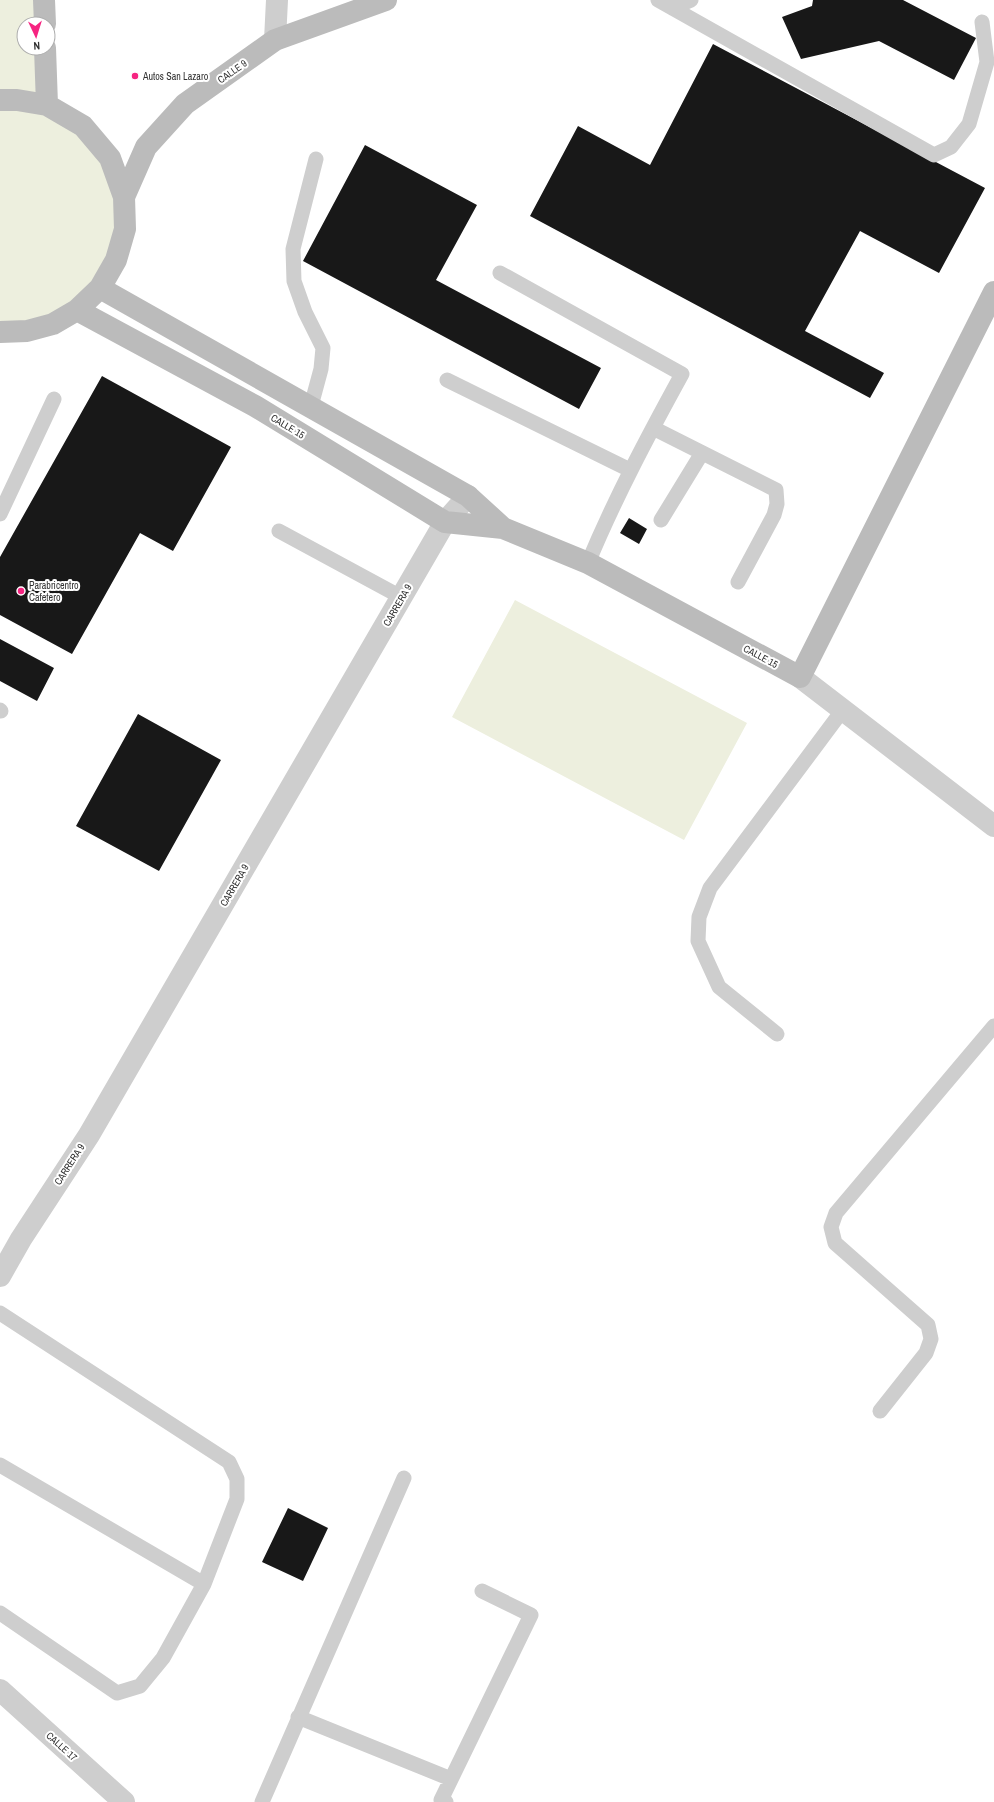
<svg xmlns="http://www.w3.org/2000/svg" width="994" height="1802" viewBox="0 0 994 1802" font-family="'Archivo Narrow',sans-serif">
<rect width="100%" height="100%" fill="#fff"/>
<path fill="#edefde" d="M0,0H44L45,24H24V48H45L47,105L110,158L125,229L89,300L0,332Z
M515,600L747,723L684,840L452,717Z"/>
<path fill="#181818" d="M813,0H903L976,38L954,80L879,41L801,59L782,17L812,6Z
M713,44L985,188L939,273L860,231L805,331L884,373L870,398L530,216L578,126L650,165Z
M365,145L477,205L436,280L601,368L579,409L303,261Z
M102,376L231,447L173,551L140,533L72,654L0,615V557Z
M629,518L647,529L639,544L620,533Z
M0,639L54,668L37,701L0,681Z
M138,714L221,760L159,871L76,826Z
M288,1508L328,1528L303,1581L262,1562Z"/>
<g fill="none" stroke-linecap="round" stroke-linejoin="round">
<path stroke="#cecece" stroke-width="15" d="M658,0L934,155L951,147L969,124L987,62L982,22
M672,8L691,0
M500,273L682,374C648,436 615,498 588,563
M447,380L630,470
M311,406L321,369L323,348L305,312L294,281L293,249L316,159
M653,428L776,490L777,504L774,515L738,582
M0,514L54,399
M661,520L702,453
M279,531L401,597
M0,710L1,711
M777,1034L719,987L698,941L699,917L710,888L842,711
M0,1313L229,1462L237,1479V1499L204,1584L163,1658L140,1686L117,1693L0,1613
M880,1411L926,1353L931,1339L928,1325L835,1243L831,1227L836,1213L994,1026
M0,1465L204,1584
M298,1717L451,1779
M262,1802L404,1478
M446,1802L441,1800L531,1615L482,1591"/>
<path stroke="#cecece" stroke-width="22" d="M275,40L277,0
M800,677L994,826
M0,1276L21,1239L89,1135L445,522L468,496
M0,1690L124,1802"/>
<path stroke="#bbb" stroke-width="22" d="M44,0L45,24
M45,48L47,105
M0,100H17L47,105L83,126L110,158L124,197L125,229L116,260L100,288L77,310L53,324L27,331L0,332
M124,197L146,147L185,104L275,40L386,0
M100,288L468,496L503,528
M77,310L255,406L445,522L503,528L588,563L800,677L994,292"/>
</g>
<g fill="#f62481" stroke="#fff" stroke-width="1.5">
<circle cx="135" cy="76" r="4"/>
<circle cx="21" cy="591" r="4"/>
</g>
<g text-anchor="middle" stroke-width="4" stroke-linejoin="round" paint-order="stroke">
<g font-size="10" fill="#313131" stroke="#fff">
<text transform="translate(232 71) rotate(-35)" y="4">CALLE 9</text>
<text transform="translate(288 426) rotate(31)" y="4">CALLE 15</text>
<text transform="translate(397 605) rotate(-60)" y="4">CARRERA 9</text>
<text transform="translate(761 656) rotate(28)" y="4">CALLE 15</text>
<text transform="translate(234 885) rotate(-60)" y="4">CARRERA 9</text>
<text transform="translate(69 1164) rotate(-57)" y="4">CARRERA 9</text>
<text transform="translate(62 1746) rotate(42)" y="4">CALLE 17</text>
</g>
<g font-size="10" fill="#313131" stroke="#fff" text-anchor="start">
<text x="143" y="80">Autos San Lazaro</text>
<text x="29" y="589">Parabricentro<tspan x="29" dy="12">Cafetero</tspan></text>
</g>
</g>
<g transform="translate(36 36) rotate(176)"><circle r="19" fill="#ffffff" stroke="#adadad"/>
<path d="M0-3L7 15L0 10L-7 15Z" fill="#f62481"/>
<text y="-6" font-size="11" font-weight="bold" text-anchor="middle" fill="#313131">N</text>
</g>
</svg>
